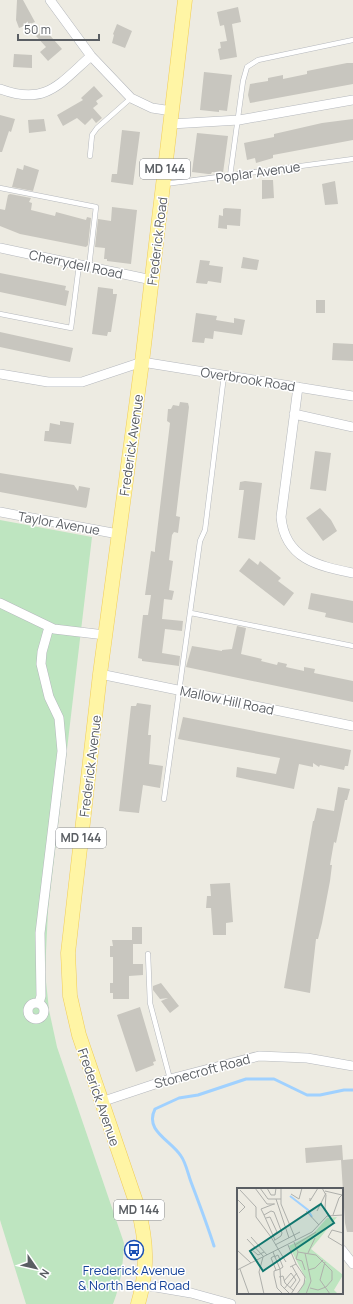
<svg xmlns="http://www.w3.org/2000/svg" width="353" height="1304" viewBox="0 0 353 1304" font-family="Manrope,sans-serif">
<rect width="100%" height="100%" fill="#edebe2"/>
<path fill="#bee5c0" d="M0,520L92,537L48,911L45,972L49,1010L57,1047L124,1243C123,1264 121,1284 113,1304H26L0,1220Z"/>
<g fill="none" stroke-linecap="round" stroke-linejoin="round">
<path stroke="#a0d1ff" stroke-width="3" d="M214,1246C207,1224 199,1203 191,1182C188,1174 186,1163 181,1156C171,1140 144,1131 155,1109L179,1098L198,1095L246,1079H274L307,1095H320L344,1090H353"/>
</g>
<path fill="#c8c6bf" d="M17,0H23L35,22L19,28L16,20Z
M238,7L241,22L232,24L237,57L220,60L218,49L221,48L220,42L227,41L224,25L220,26L217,12Z
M117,24L132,31L125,48L112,43L114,35L113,34Z
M43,31H46L62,49L48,61L40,52L46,47L36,36Z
M14,54L32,55V68L13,67Z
M347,63H353V84L250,103L248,95L250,84L268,81V78L283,75V79L307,74V71Z
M204,72L232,75L227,111L219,110V112L200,110Z
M94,86L103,96L96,101L98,104L93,108L102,118L96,123L92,118L85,125L77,118L63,126L57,115L83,100L81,98Z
M0,115L15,119L11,132L9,131L2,152H0Z
M44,119L46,131L29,133L28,120Z
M353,119V140L273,155V158L256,163L255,158L247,160L244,143L274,137V134L322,123Z
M122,130L140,132L133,185L111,182L112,174H117Z
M197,133L228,136L223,173L212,172L211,174H208L192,172Z
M24,165L39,170L33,191L12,187L17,168L23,170Z
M262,180H273L274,198L262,199Z
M335,181L338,204L325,205L322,184Z
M10,194L31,198L29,202L32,203L31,210L55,216L56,212L86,220L87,217L91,218L88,245L86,247L20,234L0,226V209L5,210L8,195Z
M112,207L137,210L131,264L107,261V259H104L105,248L95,247L98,219L111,221Z
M225,208L241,209L240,226L227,225V229L218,228L219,215L223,216V209Z
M243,257L259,260L257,270L241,268Z
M200,260L210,261L209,265L223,267L221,283L208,281L207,284L196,283Z
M0,273L66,286L65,290L69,291L66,306L0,292Z
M98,287L113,289V294H117L111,332H108L107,336L92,334Z
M316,300H325V313H316Z
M196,313L217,316L216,320L234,323V318L245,320L242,335L214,331L213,339L205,338L204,343L192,342Z
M0,332L73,348L70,362L0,347Z
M333,343L353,344V361L332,360Z
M180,402L188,403L189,407L176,516L180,517L178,533L174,532L172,535L169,560L173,561L169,590L174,591L172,600L164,599L162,619L183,621L182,631L165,629L162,653L180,656L179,666L142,661V659L138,658L143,615H148L151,595H145L151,551L155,552V549L170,423L167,421L168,409H171L173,405L179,406Z
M60,421L74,423L71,444L44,441L45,431H49L50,423L60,425Z
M315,451L331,453L326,491L310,489Z
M0,473L74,485L78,491L79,486L90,488L87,506L86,508L0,492Z
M245,481L262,483L255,540L238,538L244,490H239L240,482Z
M320,508L331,520L337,531L323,541L306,518Z
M249,558L258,565L260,561L281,578L278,581L294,593L284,606L239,571Z
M311,593L353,601V623L325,617L326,613L308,609Z
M237,626L246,628L241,654L262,659L261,661L277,665L278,662L287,664L286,667L304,671V667L315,669L314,673L353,681V702L186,667L192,646L222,651V650L232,649Z
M137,703L151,705L148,735H151L149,764L163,766L160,788L143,785L139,813L119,811L131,706H136Z
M183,717L351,750L348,766H345L344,770L320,765L319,767L313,763V767L299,764L294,789L236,777L237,767L276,774L280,758L178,739Z
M338,787L350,789L347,800H345L336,843L334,842L330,865H332L330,881L322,923L318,939H316L310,993L284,988L313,821H314L317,808L334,811Z
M230,883L233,922L226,923V935H213L211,908H206L207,896H211L210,884Z
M132,927H142V944H133V964H143V975L129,976V999H113V993H110V983H113V957H110V946H113L112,940H132Z
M161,983L179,1006L170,1013L161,1001L168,998L160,999L153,990V986Z
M140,1007L156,1061L153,1062L154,1065L136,1072L117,1015Z
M342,1145L343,1160L353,1159V1232H347L345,1223L341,1160L306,1163L305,1148Z"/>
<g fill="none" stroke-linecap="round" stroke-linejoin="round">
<g stroke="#b5b8bd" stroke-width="5.5">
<path id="service" d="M90,156L92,135L97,128L131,98
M230,176L243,81L247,67L258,60L353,40
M165,184L353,159
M0,188L96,207L89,267
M0,314L71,328L79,265
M191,613L353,646
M164,799L200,541L205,530L224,375
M148,954L150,1003L170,1079"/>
</g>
<g stroke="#b5b8bd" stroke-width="10">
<path id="minor" d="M50,0L91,56L131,98L152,108L172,111
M0,89C46,106 59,84 91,56
M171,124L239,120L353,100
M0,248L152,280
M0,374L48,382H82L142,362L353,396
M298,387L281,517C285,559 318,566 353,573
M294,414L353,427
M0,512L118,534
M0,603L54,629L105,635
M100,674L353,726
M28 1011a8 8 0 1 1 16 0a8 8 0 1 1-16 0Z
M39,1003L41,996L40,933L62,751L59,718L49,697L41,664L42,652L49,627
M101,1102L170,1079L259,1056L307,1058L353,1066
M342,1250L353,1264
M144,1285L191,1293L231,1304"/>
</g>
<g stroke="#f1cd57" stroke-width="15">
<path id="primary" d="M138,1304C148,1269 147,1243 138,1208L79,1035L70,996L68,953L100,674L142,362L185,0"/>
</g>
<use href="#service" stroke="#fff" stroke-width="4.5"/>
<use href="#minor" stroke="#fff" stroke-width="9"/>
<use href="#primary" stroke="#fff5a5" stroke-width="14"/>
</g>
<defs>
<g id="bus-ring" transform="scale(1)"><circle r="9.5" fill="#fff" stroke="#1a4fb4" stroke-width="1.5"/><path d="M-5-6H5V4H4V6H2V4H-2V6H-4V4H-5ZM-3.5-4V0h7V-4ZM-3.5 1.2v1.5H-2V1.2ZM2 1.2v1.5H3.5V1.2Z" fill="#1a4fb4"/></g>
</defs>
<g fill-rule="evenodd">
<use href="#bus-ring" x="134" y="1250"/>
</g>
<g text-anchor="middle" stroke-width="3" stroke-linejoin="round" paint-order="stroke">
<g fill="#fff" stroke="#8c8e92" stroke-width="1">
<rect x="140" y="159" width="50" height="20" rx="3"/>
<rect x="56" y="828" width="50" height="20" rx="3"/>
<rect x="114" y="1200" width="50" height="20" rx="3"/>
</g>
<g font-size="12" font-weight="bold" fill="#5a5e63">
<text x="165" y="173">MD 144</text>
<text x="81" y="842">MD 144</text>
<text x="139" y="1214">MD 144</text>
</g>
<g font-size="13" fill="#5a5e63" stroke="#fff">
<text transform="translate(258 172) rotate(-8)" y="5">Poplar Avenue</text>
<text transform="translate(157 241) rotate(-83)" y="5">Frederick Road</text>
<text transform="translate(76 264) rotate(12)" y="5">Cherrydell Road</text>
<text transform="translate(248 379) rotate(9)" y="5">Overbrook Road</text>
<text transform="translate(131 445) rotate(-82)" y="5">Frederick Avenue</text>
<text transform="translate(59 523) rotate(10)" y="5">Taylor Avenue</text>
<text transform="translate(227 700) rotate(12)" y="5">Mallow Hill Road</text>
<text transform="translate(90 766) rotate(-83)" y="5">Frederick Avenue</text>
<text transform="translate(202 1071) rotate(-15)" y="5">Stonecroft Road</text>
<text transform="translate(99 1097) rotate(71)" y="5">Frederick Avenue</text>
</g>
<g font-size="13" fill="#164399" stroke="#fff">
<text x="134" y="1275">Frederick Avenue<tspan x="134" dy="15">&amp; North Bend Road</tspan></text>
</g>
</g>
<g transform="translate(237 1188)">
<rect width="106" height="106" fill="#edebe2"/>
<path d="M100,29L74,61L106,87L97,102L101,106H61L69,91L52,58L77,45L90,30Z" fill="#bee5c0"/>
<path fill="none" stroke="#a0d1ff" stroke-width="2" d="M53,8L71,22L75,29"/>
<path fill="none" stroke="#aeafab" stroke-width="1" d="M18,0L30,16H38M23,0L31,11H44M30,0L34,7H38L39,0M44,0V16L59,52M85,0L89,7L88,20L91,28M3,2L19,19V29L34,49L49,74M88,3L105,7M54,6L62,11L65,0M73,10V13L81,0M0,11L8,19L2,25M39,11L52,50M69,23L82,37M80,23L89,5M27,27L24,21L37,16M96,27L102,10L106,6M29,30L33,29L40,44L36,47M106,45L95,42L91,49L106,58M14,49L30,67M10,51L27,69M37,52H38L44,48L45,45L37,24L34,23L27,27L38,52M57,54L61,64L79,67L95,83V92L89,99L81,102L73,100M38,57L63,44M51,57L59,76M58,57L79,44M14,61L21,67L27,64M0,62L14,75M36,64L43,81L44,97L53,106M61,64L59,71L65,73L68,82M68,65L74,93L69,106M71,65L78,50M37,68L34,70L39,82M26,69L22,84L27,106M37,69L41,67L46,79L43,81M88,74L83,92L93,106M53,79L59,76L68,89L67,96L60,106M3,81L12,106M43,81L37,83V87L40,100L46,106M0,82L75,44L90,28L106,27M71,82L78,80L86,72M42,89L46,88L48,95L57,103M47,93L54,85L59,92L53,100M47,101L60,85M54,106L63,92L55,78"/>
<path fill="#0f766e" fill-opacity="0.15" stroke="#0f766e" stroke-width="2" d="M84,16L97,35L26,83L13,63Z"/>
<rect width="106" height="106" fill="none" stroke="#5a5e63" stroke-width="2"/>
</g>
<g transform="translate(36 1268) rotate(124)" stroke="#ffffff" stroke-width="3" paint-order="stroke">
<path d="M0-3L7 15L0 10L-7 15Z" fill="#5a5e63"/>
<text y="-6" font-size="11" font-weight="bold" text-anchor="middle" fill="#5a5e63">N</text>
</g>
<path d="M18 34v6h81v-6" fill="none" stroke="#5a5e63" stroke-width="2"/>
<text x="24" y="34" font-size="12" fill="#5a5e63" stroke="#ffffff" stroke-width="3" paint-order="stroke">50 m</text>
</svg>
